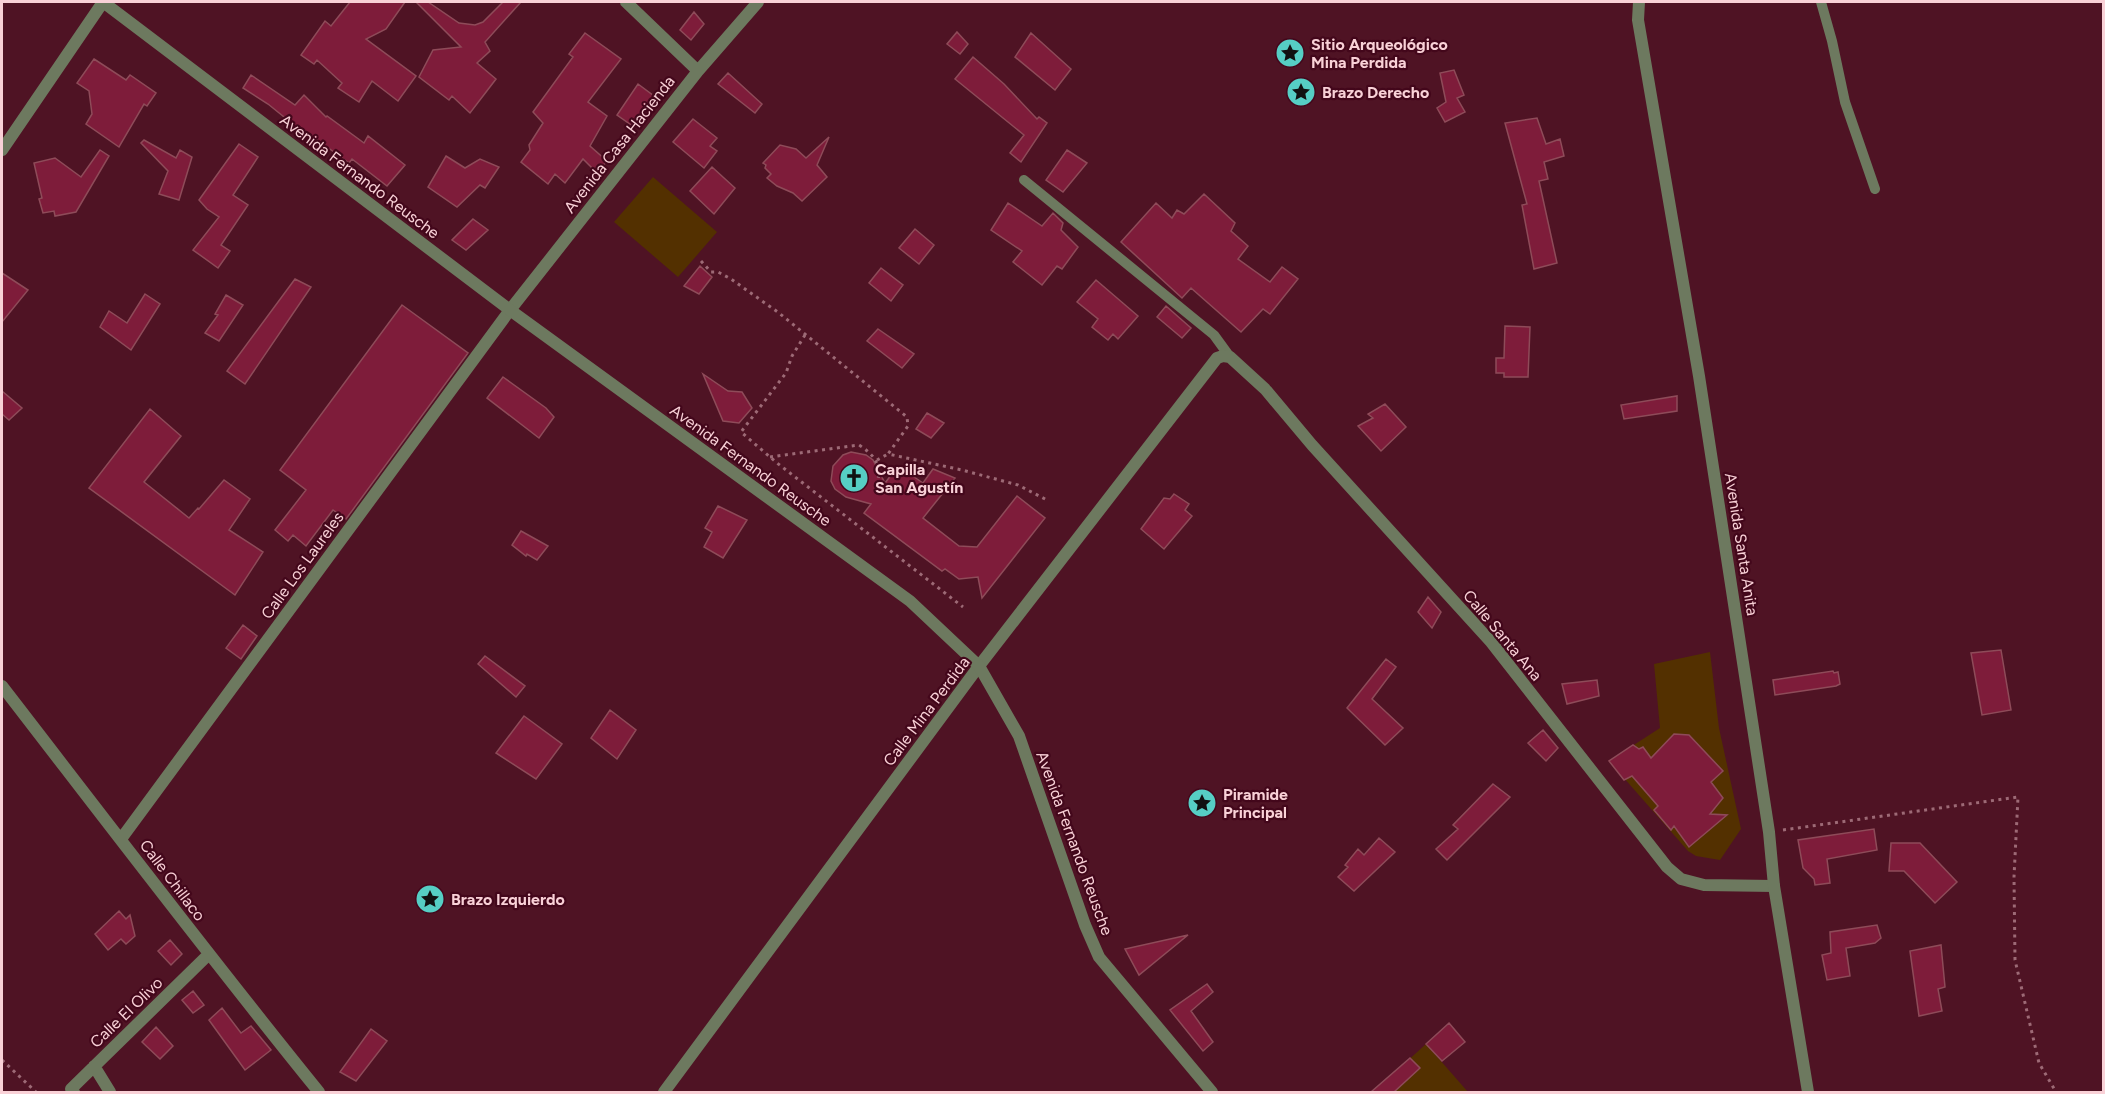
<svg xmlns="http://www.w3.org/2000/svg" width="2105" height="1094" viewBox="0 0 2105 1094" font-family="Figtree,sans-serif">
<rect width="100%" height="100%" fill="#4f1324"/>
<path fill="#533000" d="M653,177L717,232L678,277L614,222Z
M1710,652L1719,728L1741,829L1720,860L1696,856L1688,851L1609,761L1660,728L1654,664Z
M1426,1044L1468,1092H1373Z"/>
<path fill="#7e1c3a" stroke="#8e4b59" stroke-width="1.5" d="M350,2H405L386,29L366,39L416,76L398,101L372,81L359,102L338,88L342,83L317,60L314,64L301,55L325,21L331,26Z
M419,2H428L459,23L475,25L483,22L503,2H521L485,42L490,51L477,63L496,79L470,113L452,96L449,100L419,77L433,50L461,47L417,3Z
M694,12L704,24L691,40L680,30Z
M957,32L968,44L960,54L947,44Z
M585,33L621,59L588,102L607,116L590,146L607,161L597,173L583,159L565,183L555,174L548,184L521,162L530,150L529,145L543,123L533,112L573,57L569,54Z
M1031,33L1071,69L1055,90L1015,57Z
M973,57L1004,84L1037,119L1039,117L1047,123L1021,162L1010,153L1024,135L955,79Z
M94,59L126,80L130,75L156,93L147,106L144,104L119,147L86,124L92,114L89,91L77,83Z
M1454,70L1464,95L1457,98L1465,112L1445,122L1437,108L1446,102L1440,73Z
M728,73L762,104L755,113L718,84Z
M251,75L295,105L304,95L326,117L327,116L364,143L368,136L405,165L387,186L352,159L349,163L305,131L304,133L268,104L243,88Z
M638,84L654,96L634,127L617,115Z
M1537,118L1546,144L1560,139L1564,156L1544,162L1548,179L1539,181L1557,263L1534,269L1522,205L1527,204L1505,123Z
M693,119L717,138L710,146L717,151L704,168L673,142Z
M829,137L817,165L827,177L802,201L793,193L777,186L767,178L771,174L765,168L766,165L763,163L780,145L796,149L806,158Z
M144,140L176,158L180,150L192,157L179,200L159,194L168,171L141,143Z
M239,144L258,157L233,195L248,205L221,245L230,251L218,268L193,250L219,217L207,209L199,200Z
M100,150L109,156L76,212L55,216L54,211L43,213L39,199L42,198L34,163L55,158L81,177Z
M1067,150L1087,163L1063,192L1046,180Z
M446,156L465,168L480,159L499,167L485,188L480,185L457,207L428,187Z
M712,167L735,188L714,214L690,191Z
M1204,194L1235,223L1231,231L1248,246L1238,259L1270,282L1282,267L1298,279L1270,314L1263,309L1241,332L1191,288L1182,298L1121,242L1156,203L1172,218L1177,210L1184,214Z
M1008,203L1042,226L1053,213L1063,223L1061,230L1078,247L1062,269L1057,266L1042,285L1013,262L1022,251L991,230Z
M473,219L488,230L466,250L452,240Z
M915,229L934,245L919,264L899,248Z
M700,266L712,277L699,294L684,286Z
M881,268L903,285L891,301L869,283Z
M2,273L28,290L2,322Z
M295,279L311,287L245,384L227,371Z
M1096,280L1138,316L1118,339L1113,334L1108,340L1092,327L1098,319L1077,302Z
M145,294L160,304L131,350L100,327L109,311L127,323Z
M226,295L243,305L219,341L205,333L218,315L215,314Z
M402,305L468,353L346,519L333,510L306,546L293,535L288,541L275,530L306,490L280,470Z
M1166,306L1191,328L1182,338L1157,317Z
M1505,326L1530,327L1528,377H1504V373H1496V358H1504Z
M878,329L914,354L902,368L867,341Z
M703,374L728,391L742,392L752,408L739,423L723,421Z
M503,377L546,408L554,417L539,438L487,398Z
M2,391L22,408L9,420L2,414Z
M1677,396V411L1624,419L1621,405Z
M1385,404L1406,427L1381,451L1358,426L1373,418L1368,414Z
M150,409L181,436L144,482L189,518L198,508L199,509L224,480L250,499L229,530L263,552L235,595L89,488Z
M927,413L944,423L931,438L916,429Z
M851,452L866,455L873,460L885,483L898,466L923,483L933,469L955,478L923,518L959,546L977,547L1017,496L1045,518L982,598L978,577L959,579L945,569L942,571L864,513L871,504L846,497L835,489L831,481L833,466L843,455Z
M1174,494L1189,504L1185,510L1192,516L1164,549L1141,529L1164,498L1170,499Z
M718,506L747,520L723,558L704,547L712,532L705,528Z
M521,531L548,546L537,560L527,554L526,556L512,545Z
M1428,597L1441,612L1432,628L1418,612Z
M243,625L257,636L241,659L226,648Z
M2001,650L2011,710L1982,715L1971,653Z
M485,656L525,686L516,697L478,664Z
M1386,659L1396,667L1372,699L1403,728L1385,745L1347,708Z
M1833,671L1834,673L1838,672L1840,684L1836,686L1775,695L1773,680Z
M1597,680L1599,696L1567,704L1562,684Z
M610,710L636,730L617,759L591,738Z
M524,716L562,744L536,779L496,753Z
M1543,730L1558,748L1546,761L1528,743Z
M1674,734L1689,735L1723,771L1711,782L1723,798L1710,814L1727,815L1689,847L1674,826L1671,830L1654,810L1658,806L1632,776L1624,780L1609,761L1633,745L1639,749L1643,747L1651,758Z
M1493,784L1510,797L1447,860L1436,849L1458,829L1453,825Z
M1874,829L1877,850L1827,859L1830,883L1815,885L1814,879L1803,868L1798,840Z
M1379,838L1395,852L1354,891L1338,877L1348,867L1345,865L1358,849L1364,855Z
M1891,843H1920L1957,882L1935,903L1904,871H1889Z
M119,911L126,919L130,915L135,936L126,944L121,939L108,950L95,934Z
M1877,925L1881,938L1875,943L1846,948L1850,976L1827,980L1822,955L1831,953L1830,932Z
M1188,935L1139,975L1125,949Z
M170,940L182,954L171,965L158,951Z
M1941,945L1945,987L1938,989L1942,1011L1919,1016L1910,951Z
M1207,984L1213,992L1191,1011L1213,1042L1203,1051L1170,1010Z
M193,991L204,1005L193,1013L182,1000Z
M222,1008L241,1033L251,1026L271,1050L245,1070L209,1020Z
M1449,1023L1465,1042L1442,1061L1426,1044Z
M156,1027L173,1046L160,1059L142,1042Z
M371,1029L387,1041L356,1081L340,1072Z
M1410,1058L1420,1068L1394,1092H1371Z"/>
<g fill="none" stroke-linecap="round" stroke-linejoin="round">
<path stroke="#9d6a76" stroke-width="3" stroke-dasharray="3 4.5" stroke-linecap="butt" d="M701,261L711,272H718L731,279L779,313L907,417L908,426L888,454L962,470L1018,485L1047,500
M805,335L792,356L786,373L741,432L777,463L963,607
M770,457L859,445C873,454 881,463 878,480
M877,460L888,454
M1783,830L2018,797L2014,877L2015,960L2039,1063L2056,1092
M2,1060L36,1092"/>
<path stroke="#6d795f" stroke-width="10" d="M1821,2L1832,41L1845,102L1875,189
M1024,180L1214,335L1230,357"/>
<path stroke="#6d795f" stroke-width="12" d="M626,2L698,71
M2,150L103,2
M2,686C107,822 211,959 319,1092
M121,839L510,310L698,71L758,2
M94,1066L110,1092
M74,1092L71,1089L208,955
M664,1092L979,666L1217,358L1223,356L1230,357L1265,389L1312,445L1491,642L1667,867L1681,879L1704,885L1774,886"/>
<path stroke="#6d795f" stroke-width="12" d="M103,2L510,310L910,601L979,666L1019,736L1085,925L1099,957L1212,1092
M1639,2L1638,20L1699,376L1769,832L1774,886L1808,1092"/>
</g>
<defs>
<g id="sight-disc" transform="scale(1.5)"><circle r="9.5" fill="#56cec4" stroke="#43071b"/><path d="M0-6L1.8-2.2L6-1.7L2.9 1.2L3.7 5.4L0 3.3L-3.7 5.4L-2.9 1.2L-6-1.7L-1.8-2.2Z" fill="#111"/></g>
<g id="church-disc" transform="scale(1.5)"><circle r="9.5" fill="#56cec4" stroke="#43071b"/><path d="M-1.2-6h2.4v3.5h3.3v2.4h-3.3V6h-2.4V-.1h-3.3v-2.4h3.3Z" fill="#111"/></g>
</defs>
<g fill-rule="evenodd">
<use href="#sight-disc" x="1290" y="53"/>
<use href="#sight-disc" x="1301" y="92"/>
<use href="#church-disc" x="854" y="478"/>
<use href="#sight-disc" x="1202" y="803"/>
<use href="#sight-disc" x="430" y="899"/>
</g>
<g text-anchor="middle" stroke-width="4.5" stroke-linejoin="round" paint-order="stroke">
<g font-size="16" font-weight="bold" fill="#f9d1d7" stroke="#43071b" text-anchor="start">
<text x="1311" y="50">Sitio Arqueológico<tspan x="1311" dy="18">Mina Perdida</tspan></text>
<text x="1322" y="98">Brazo Derecho</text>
<text x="875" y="475">Capilla<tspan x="875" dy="18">San Agustín</tspan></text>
<text x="1223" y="800">Piramide<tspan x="1223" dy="18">Principal</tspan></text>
<text x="451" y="905">Brazo Izquierdo</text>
</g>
<g font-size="16" fill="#f9d1d7" stroke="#43071b">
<text transform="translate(619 144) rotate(-52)" y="6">Avenida Casa Hacienda</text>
<text transform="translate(360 176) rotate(37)" y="6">Avenida Fernando Reusche</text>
<text transform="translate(751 465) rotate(36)" y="6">Avenida Fernando Reusche</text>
<text transform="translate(1742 544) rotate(81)" y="6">Avenida Santa Anita</text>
<text transform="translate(302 565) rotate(-54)" y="6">Calle Los Laureles</text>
<text transform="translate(1503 635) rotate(50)" y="6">Calle Santa Ana</text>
<text transform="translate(926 711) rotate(-53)" y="6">Calle Mina Perdida</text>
<text transform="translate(1075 843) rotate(70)" y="6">Avenida Fernando Reusche</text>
<text transform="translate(173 880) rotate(53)" y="6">Calle Chillaco</text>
<text transform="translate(126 1012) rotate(-44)" y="6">Calle El Olivo</text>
</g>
</g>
<rect width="2105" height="1094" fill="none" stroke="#f9d1d7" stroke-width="6"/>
</svg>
